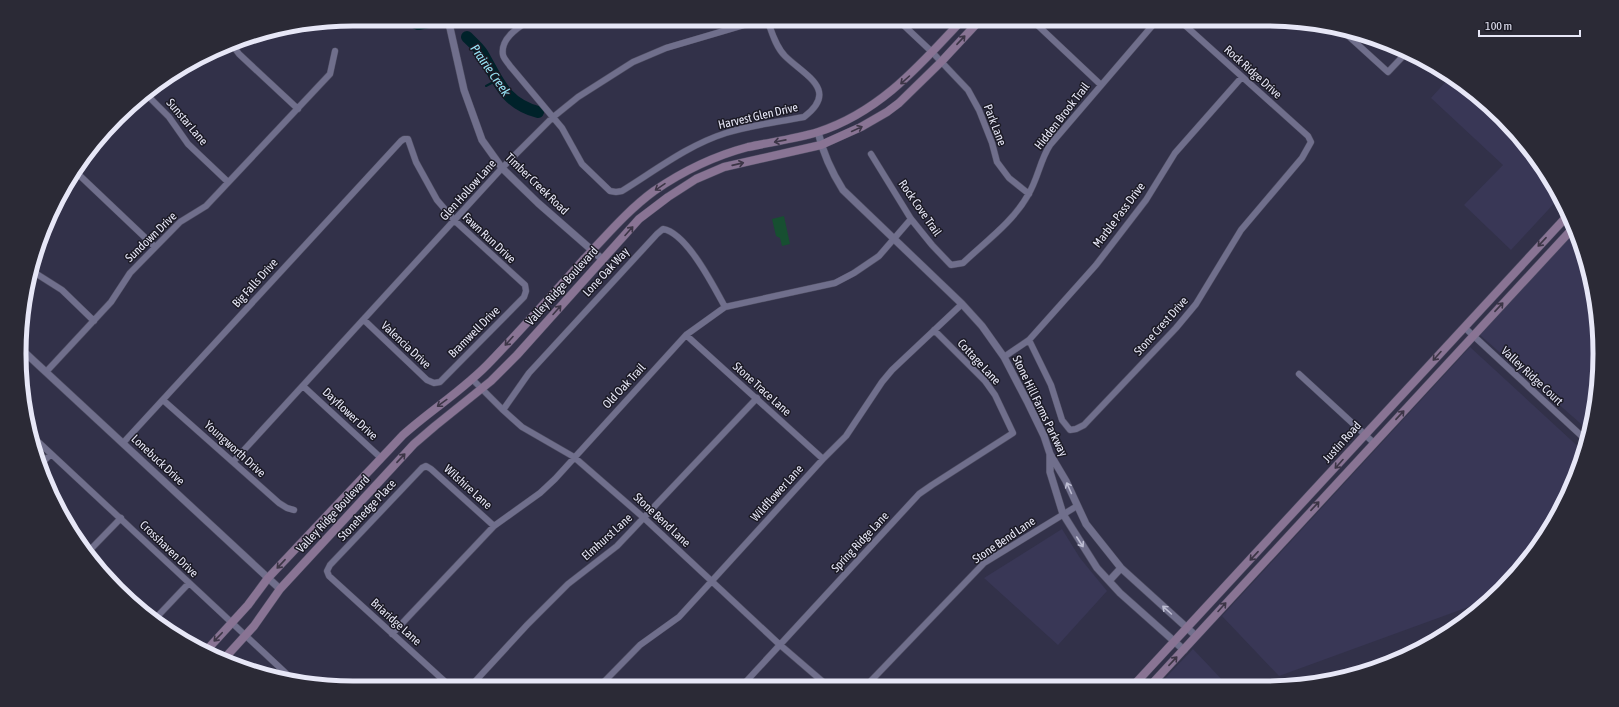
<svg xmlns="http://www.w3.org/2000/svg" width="1619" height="707" viewBox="0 0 1619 707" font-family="'Asap Condensed',sans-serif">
<rect width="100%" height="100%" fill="#323149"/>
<path fill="#393756" d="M1450,77L1486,102L1531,150L1560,197L1511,250L1464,205L1503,165L1431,98Z
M1575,231L1589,267L1599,332L1597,397L1589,431L1480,335Z
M1470,347L1584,452L1582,461L1543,540L1493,598L1279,676L1222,616Z
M1062,529L1080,558L1107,591L1058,645L984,578Z
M1193,649L1227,685L1158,686L1171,672Z"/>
<path fill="#174f31" d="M784,216L790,244L782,246L780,238L776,236L772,219Z"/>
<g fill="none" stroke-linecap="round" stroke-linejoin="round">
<path stroke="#00222a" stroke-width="2" d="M486,86L497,80"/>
<path stroke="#00222a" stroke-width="12" d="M407,19L418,24L433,21
M467,37C472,42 478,47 482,53C498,80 504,103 538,112"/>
<g stroke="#4f4e63" stroke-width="7">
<path id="minor" d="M531,19C519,27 500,38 503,55C504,59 508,63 510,66L562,128L582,164L610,191L616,192L622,191C656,170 688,145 726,133C751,125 779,122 804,117C840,90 804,75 785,56C776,47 772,33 768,22
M897,19L932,52L968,90L979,110L992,143L997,162L1009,178L1029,194
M1031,19L1101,85
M1344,32L1388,72L1407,52
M231,43L239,54L298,109
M145,93L169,117L188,144L228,182
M871,154L911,219L932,245L951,265L963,263C985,242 1013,222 1028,195C1038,179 1040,160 1050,145L1158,19
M76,172L155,247
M32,271L62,290L94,321
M1464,327L1587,441
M686,335L823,459
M1029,340L1051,385L1062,420L1070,430L1076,429L1084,425L1176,328L1196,304L1241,230L1302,158L1311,142L1308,136L1178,19
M1004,357L1029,340L1096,265L1146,200L1175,153L1242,77
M46,372L111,302L130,273L180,222L206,206L330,74L335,51
M1299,374L1374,443
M473,380L503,410L522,427L574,457L644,518L779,644L829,687
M303,386L381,458
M163,400L279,503L287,508L294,510
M503,410L529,373L657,234L663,229C687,233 714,287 725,307
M32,436L291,678
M123,443L401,141L404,139H408L416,162L437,200L455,221L525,285L526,291L524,297L440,382L434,383L427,380L364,320
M233,462L502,168L552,118L578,97L633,62L666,48L744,25L768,22L776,19
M42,463L51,454
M89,551L121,518
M154,620L189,583
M392,634L494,526L540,493L555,479L686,335L725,307L835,283L854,273L879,256L911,219
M866,686L984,563L1077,506
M599,687L640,645L679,617L823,459L846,436L882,382L892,370L962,304
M741,687L919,494L932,485L1013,433L995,395L985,381L934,330
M452,688L329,576L327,571L330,565L422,468L426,466L431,469L494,526
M469,688L527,625L568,584L617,546L757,398"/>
</g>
<g stroke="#4f4e63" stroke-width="8">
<path id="tertiary" d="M448,19L464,90L482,140L502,168L538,203L602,259
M818,132C823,153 831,171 843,190L962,304L982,326L1004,357L1028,403L1044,436L1050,454L1066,481L1086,524L1121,568L1196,636
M20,348L280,589
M1050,454V472L1063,514L1097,568L1120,593L1184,650
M1109,581L1121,568"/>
</g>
<g stroke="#4f4e63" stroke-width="9">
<path id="secondary" d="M205,652L248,605L268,578L403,435C432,409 465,389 491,361C523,328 554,293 585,258C607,235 628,210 654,191C683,171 714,156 748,147C771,142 795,139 818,132C880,112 920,65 963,19
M223,660L254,626L280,589L414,444L435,426L491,381L517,355L639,219L668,197L696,179L724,167L821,145L861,127L887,112L899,103L941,62L981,19
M1133,686L1569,214
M1150,686L1574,227"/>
</g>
<use href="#minor" stroke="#706f8c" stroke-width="6"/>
<use href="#tertiary" stroke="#706f8c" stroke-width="7"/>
<use href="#secondary" stroke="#897494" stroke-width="8"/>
<path stroke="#b0afc2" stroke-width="2" stroke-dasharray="8 4" stroke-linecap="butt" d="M1373,668L1403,657"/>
</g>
<defs><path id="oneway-shaft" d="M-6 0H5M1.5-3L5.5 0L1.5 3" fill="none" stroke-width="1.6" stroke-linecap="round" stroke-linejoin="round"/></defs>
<g stroke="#3c3546">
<use href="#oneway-shaft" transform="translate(961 40) rotate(-47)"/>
<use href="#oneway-shaft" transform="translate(905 80) rotate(138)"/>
<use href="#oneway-shaft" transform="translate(857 129) rotate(-25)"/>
<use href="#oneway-shaft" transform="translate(780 141) rotate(169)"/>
<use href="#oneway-shaft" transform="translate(738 164) rotate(-13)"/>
<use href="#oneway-shaft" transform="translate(660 187) rotate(146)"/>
<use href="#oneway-shaft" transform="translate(629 231) rotate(-48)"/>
<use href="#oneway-shaft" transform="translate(1542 242) rotate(133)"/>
<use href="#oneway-shaft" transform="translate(1499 307) rotate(-47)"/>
<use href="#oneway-shaft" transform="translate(557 310) rotate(-48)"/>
<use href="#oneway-shaft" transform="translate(509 341) rotate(132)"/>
<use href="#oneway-shaft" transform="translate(1437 356) rotate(132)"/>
<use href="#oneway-shaft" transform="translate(442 403) rotate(144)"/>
<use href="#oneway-shaft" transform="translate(1400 415) rotate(-47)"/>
<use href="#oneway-shaft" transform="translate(401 458) rotate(-47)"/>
<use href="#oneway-shaft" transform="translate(1339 464) rotate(132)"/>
<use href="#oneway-shaft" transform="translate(1315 506) rotate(-47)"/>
<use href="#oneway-shaft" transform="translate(1254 556) rotate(133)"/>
<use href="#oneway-shaft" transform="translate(281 564) rotate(133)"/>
<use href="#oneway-shaft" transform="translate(1222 607) rotate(-48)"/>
<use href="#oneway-shaft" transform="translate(218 637) rotate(134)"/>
<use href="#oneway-shaft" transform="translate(1173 661) rotate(-47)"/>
</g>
<g stroke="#bdbdd2">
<use href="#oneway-shaft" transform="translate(1069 488) rotate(-114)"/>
<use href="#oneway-shaft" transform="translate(1080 542) rotate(57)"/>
<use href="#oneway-shaft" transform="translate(1167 610) rotate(-138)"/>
</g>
<g text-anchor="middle" stroke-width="3" stroke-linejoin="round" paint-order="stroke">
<g font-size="12" fill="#e7e7f7" stroke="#1b1a25">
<text transform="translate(1253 72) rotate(42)" y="4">Rock Ridge Drive</text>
<text transform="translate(758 116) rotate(-13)" y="4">Harvest Glen Drive</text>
<text transform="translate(1062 116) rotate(-52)" y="4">Hidden Brook Trail</text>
<text transform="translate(187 122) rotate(50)" y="4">Sunstar Lane</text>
<text transform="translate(995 125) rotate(69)" y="4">Park Lane</text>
<text transform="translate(537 184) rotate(44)" y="4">Timber Creek Road</text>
<text transform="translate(468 190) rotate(-48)" y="4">Glen Hollow Lane</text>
<text transform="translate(920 208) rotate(55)" y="4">Rock Cove Trail</text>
<text transform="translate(1119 215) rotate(-53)" y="4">Marble Pass Drive</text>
<text transform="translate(151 237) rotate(-44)" y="4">Sundown Drive</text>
<text transform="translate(489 238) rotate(43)" y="4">Fawn Run Drive</text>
<text transform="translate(606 272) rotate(-47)" y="4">Lone Oak Way</text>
<text transform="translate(255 283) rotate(-48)" y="4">Big Falls Drive</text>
<text transform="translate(562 286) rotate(-48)" y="4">Valley Ridge Boulevard</text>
<text transform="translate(1161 326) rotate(-48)" y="4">Stone Crest Drive</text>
<text transform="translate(474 332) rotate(-45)" y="4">Bramwell Drive</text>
<text transform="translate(406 345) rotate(43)" y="4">Valencia Drive</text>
<text transform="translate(979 362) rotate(47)" y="4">Cottage Lane</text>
<text transform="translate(1532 376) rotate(43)" y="4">Valley Ridge Court</text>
<text transform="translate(624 386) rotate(-47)" y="4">Old Oak Trail</text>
<text transform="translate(762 389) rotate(42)" y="4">Stone Trace Lane</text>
<text transform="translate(1040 406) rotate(64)" y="4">Stone Hill Farms Parkway</text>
<text transform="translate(350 414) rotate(43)" y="4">Dayflower Drive</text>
<text transform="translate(1342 442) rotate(-48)" y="4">Justin Road</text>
<text transform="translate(235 449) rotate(42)" y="4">Youngworth Drive</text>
<text transform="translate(158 460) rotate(43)" y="4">Lonebuck Drive</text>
<text transform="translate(468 487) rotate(42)" y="4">Wilshire Lane</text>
<text transform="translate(777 493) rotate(-48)" y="4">Wildflower Lane</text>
<text transform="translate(367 510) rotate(-47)" y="4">Stonehedge Place</text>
<text transform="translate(333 514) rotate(-47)" y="4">Valley Ridge Boulevard</text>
<text transform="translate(662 520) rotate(43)" y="4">Stone Bend Lane</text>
<text transform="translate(607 537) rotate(-42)" y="4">Elmhurst Lane</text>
<text transform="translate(1004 540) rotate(-34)" y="4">Stone Bend Lane</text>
<text transform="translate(860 542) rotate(-47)" y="4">Spring Ridge Lane</text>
<text transform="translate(169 549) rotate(44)" y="4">Crosshaven Drive</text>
<text transform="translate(396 622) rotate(42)" y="4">Briaridge Lane</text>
</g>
<g font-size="13" font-style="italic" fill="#98e7f9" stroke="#1b1a25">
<text transform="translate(491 70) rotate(55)" y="5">Prairie Creek</text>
</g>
</g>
<path d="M0 0H1619V707H0ZM353 26H1266A327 327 0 0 1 1593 353V354A327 327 0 0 1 1266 681H353A327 327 0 0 1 26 354V353A327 327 0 0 1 353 26Z" fill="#2b2a36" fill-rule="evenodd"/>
<path fill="none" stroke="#e7e7f7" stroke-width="5" d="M353 26H1266A327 327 0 0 1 1593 353V354A327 327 0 0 1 1266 681H353A327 327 0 0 1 26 354V353A327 327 0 0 1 353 26Z"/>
<path d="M1479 30v6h101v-6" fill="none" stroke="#e7e7f7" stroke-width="2"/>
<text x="1485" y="30" font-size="12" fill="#e7e7f7" stroke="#1b1a25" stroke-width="3" paint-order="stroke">100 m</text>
</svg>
